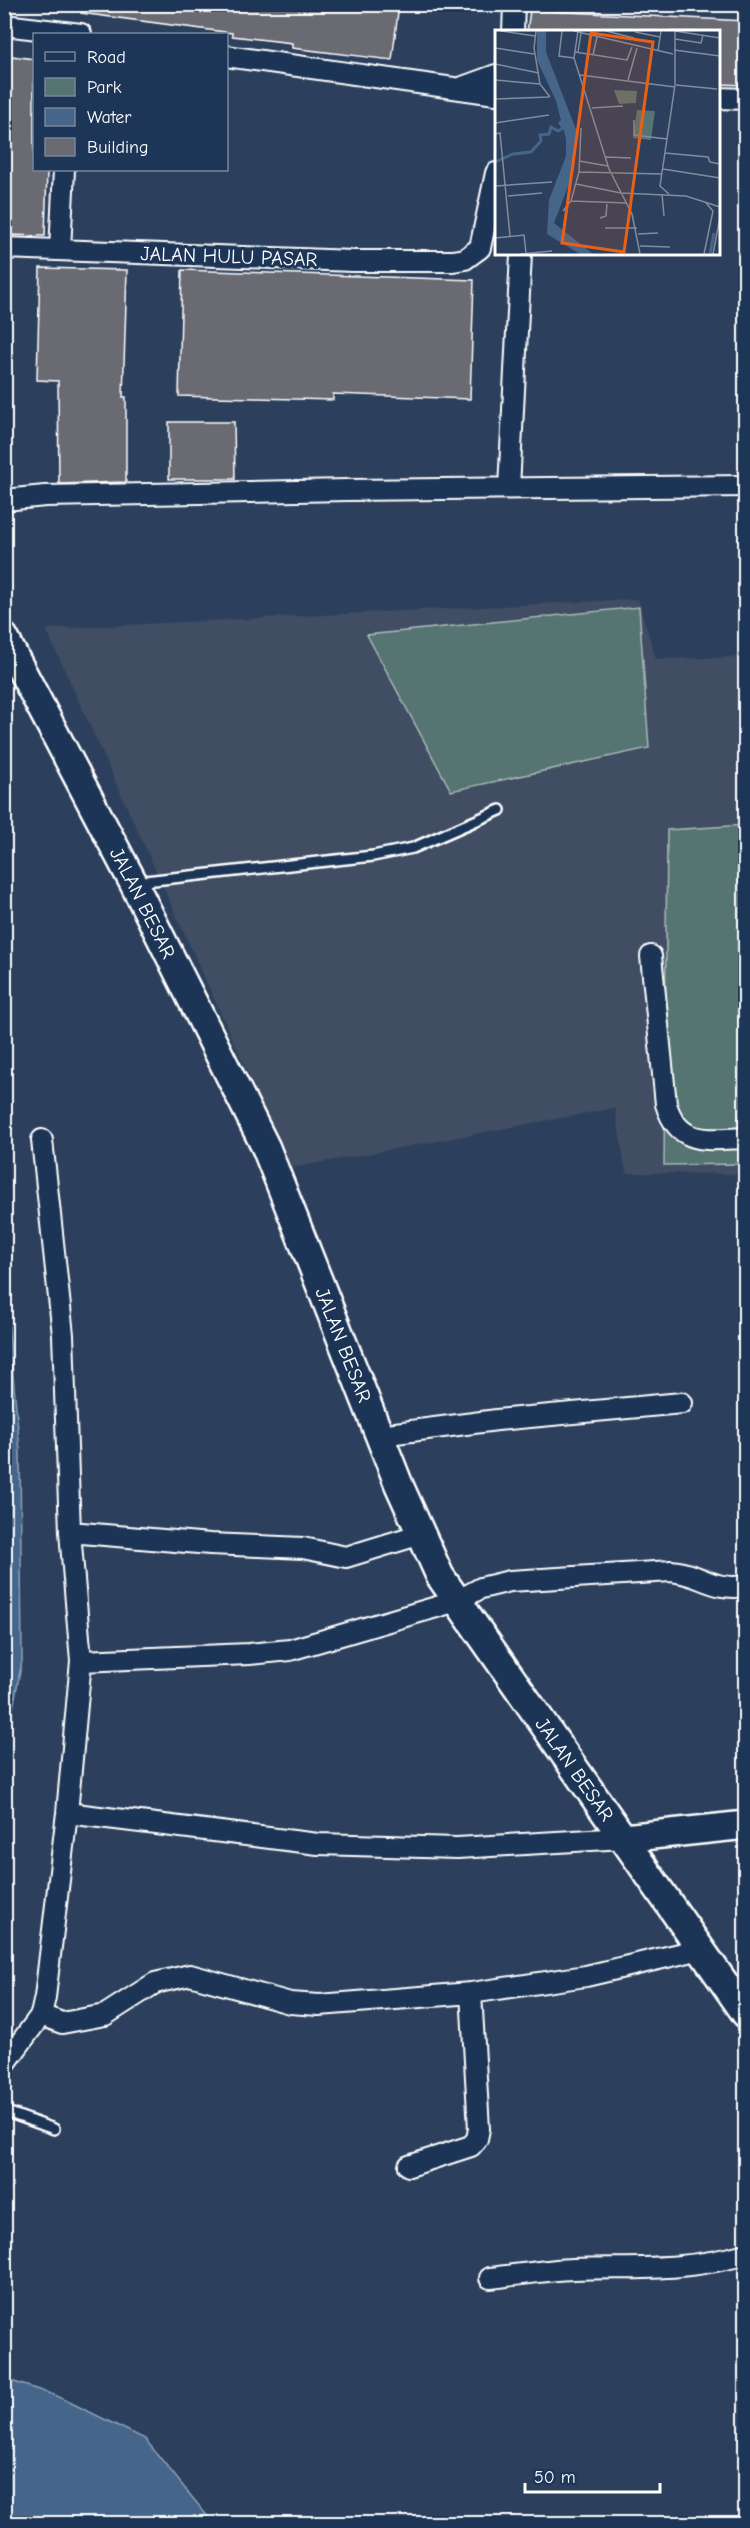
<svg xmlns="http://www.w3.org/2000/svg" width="750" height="2528" viewBox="0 0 750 2528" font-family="'Comic Neue',sans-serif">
<rect width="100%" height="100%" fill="#2c405d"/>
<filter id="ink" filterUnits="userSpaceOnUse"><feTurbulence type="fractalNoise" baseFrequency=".0167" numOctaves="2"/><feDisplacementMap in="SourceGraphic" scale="12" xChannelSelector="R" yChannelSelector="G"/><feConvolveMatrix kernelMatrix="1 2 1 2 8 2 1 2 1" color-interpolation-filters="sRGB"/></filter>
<g filter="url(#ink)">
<path fill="#3f4d64" d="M638,599L656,659L745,657V1174L626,1173L615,1108L291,1168L46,629Z"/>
<path fill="#567472" stroke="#aabab8" stroke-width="1.5" d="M639,607L649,748L451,791L367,635Z
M745,825V1164L664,1165L667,830Z"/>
<path fill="#45658a" stroke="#8fa3b9" stroke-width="1.5" d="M4,1276L20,1452L22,1661L5,1749Z
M5,2379L57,2396L145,2439L208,2517L218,2523H5Z"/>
<path fill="#6a6a73" stroke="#fff" stroke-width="1.5" d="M82,4H399L392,60L292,48V43L232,36V33L81,13Z
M530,10L746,21V85L718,84V32H527Z
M4,55L34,59V170H47L45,236L4,235Z
M40,268L127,270L123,397H126V482L59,484L58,381L37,380Z
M182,270L474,280L470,399L333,394V400L179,396Z
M169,422H234L235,479H169Z"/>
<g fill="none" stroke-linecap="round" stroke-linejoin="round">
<g stroke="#fff" stroke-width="14">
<path id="lane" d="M136,882L373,856L413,848L500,810
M4,2111L54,2129"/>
</g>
<g stroke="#fff" stroke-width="24">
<path id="street" d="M4,25L81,34
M513,32L514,4
M226,56L496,94
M463,87L496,75
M718,98L746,99
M4,248L353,261H453L465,259L480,248L496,173
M60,250L64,170
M509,488L521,254
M4,500L45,496L347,490L746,486
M651,956L666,1104C679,1147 708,1139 746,1138
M380,1435L497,1420L682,1403
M70,1532L210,1544L303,1548L346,1557L421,1534
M81,1661L249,1654L290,1650L457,1601L481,1588L510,1581L671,1571C703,1574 710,1591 746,1586
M67,1813L318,1844L457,1848L624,1838
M41,2015L62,2023L105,2015L155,1983L190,1975L290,2003L319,2005L471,1993L586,1976L701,1949
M4,2065L41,2015L45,1997L67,1813L81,1661L70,1532L63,1335L42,1140
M409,2166L471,2146L477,2139L479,2129L471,1993
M490,2278C518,2275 545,2270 573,2269C638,2267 681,2272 746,2254"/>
</g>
<g stroke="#fff" stroke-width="32">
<g id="secondary">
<path id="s1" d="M4,637L133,882L266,1148L399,1485L440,1576L746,2014"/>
<path d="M624,1838L746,1825"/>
</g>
</g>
<use href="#lane" stroke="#1d3557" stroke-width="9"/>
<use href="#street" stroke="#1d3557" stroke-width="20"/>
<use href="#secondary" stroke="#1d3557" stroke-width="27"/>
</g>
</g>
<g text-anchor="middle" stroke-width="6" stroke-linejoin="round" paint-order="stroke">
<g font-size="20" fill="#fff" stroke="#1d3557">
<text transform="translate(229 256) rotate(2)" y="7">JALAN HULU PASAR</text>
<text dy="7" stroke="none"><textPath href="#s1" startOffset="300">JALAN BESAR</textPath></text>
<text dy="7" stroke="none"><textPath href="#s1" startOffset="786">JALAN BESAR</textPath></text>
<text dy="7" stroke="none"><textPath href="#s1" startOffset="1272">JALAN BESAR</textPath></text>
</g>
</g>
<g transform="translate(495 30)">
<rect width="225" height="225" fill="#2c405d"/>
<path d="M119,60L142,61L141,73L124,74ZM142,80L160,81L156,110L138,108Z" fill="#567472"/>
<path d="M42,1H51V22L82,102L79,141L59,193L98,224H85L52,204L54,170L71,126V109L61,71L42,30Z" fill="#45658a"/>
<path fill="none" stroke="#45658a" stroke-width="3" d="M0,132L18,124L36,122L46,111L45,105L54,104L56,97L63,101L68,98L65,93L69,89M215,224L219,203"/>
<path fill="none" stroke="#808c9e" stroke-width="1.5" d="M6,1L40,6M41,1L39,18L45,54L55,67M67,1L64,26L79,28M79,1L178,24M83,1L79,28L114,139L137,184L145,224M111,1L139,8M180,1L225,8M140,2L165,7M180,9L206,13L208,5M0,18L39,24M179,20L225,26M163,21L166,1M80,22L132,30L137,17M83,22L86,3M98,25L102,7M0,34L44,43M85,45L180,57M0,50L45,54M133,50L142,18M181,55L222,59M0,69L54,67M97,78L128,76M139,90V105L172,109M0,93L54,85M0,104L5,103L15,206M170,123L213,127L215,132L225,134M111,127L136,128M84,131L113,136M168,139L225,148M84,142L167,144M81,154L126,163M0,156L57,152M126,163L191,166L225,177M167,164L169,186M174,164L165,156L180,55V1M13,166L47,163M76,171L132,173M68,181L76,171L84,142L86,98M105,188L111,186L112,174M110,198H142M143,204L163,203M0,208L29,205L31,223M145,216L175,217M25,224L57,221M209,224L218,181L211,173M218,224L225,187"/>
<path fill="#e96118" fill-opacity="0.15" stroke="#e96118" stroke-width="3" d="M96,3L158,12L129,222L67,213Z"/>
<rect width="225" height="225" fill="none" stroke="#fff" stroke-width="3"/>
</g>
<rect width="750" height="2528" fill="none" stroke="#1d3557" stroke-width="24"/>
<rect x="12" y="12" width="726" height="2504" fill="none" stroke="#fff" stroke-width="2" filter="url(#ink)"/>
<rect x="33" y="33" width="195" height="138" fill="#1d3557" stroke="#77869a" stroke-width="1.5"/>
<rect x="45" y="52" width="30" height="9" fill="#1d3557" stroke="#77869a" stroke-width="1.5"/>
<text x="87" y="63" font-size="18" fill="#ffffff">Road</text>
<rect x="45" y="78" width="30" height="18" fill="#567472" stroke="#77869a" stroke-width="1.5"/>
<text x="87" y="93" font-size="18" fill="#ffffff">Park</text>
<rect x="45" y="108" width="30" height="18" fill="#45658a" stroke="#77869a" stroke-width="1.5"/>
<text x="87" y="123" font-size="18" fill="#ffffff">Water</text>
<rect x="45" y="138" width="30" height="18" fill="#6a6a73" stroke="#77869a" stroke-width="1.5"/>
<text x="87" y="153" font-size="18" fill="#ffffff">Building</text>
<path d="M525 2483v9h135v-9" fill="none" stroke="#ffffff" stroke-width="3"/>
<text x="534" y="2483" font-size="18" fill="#ffffff" stroke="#1d3557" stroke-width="4.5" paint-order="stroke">50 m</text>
</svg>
